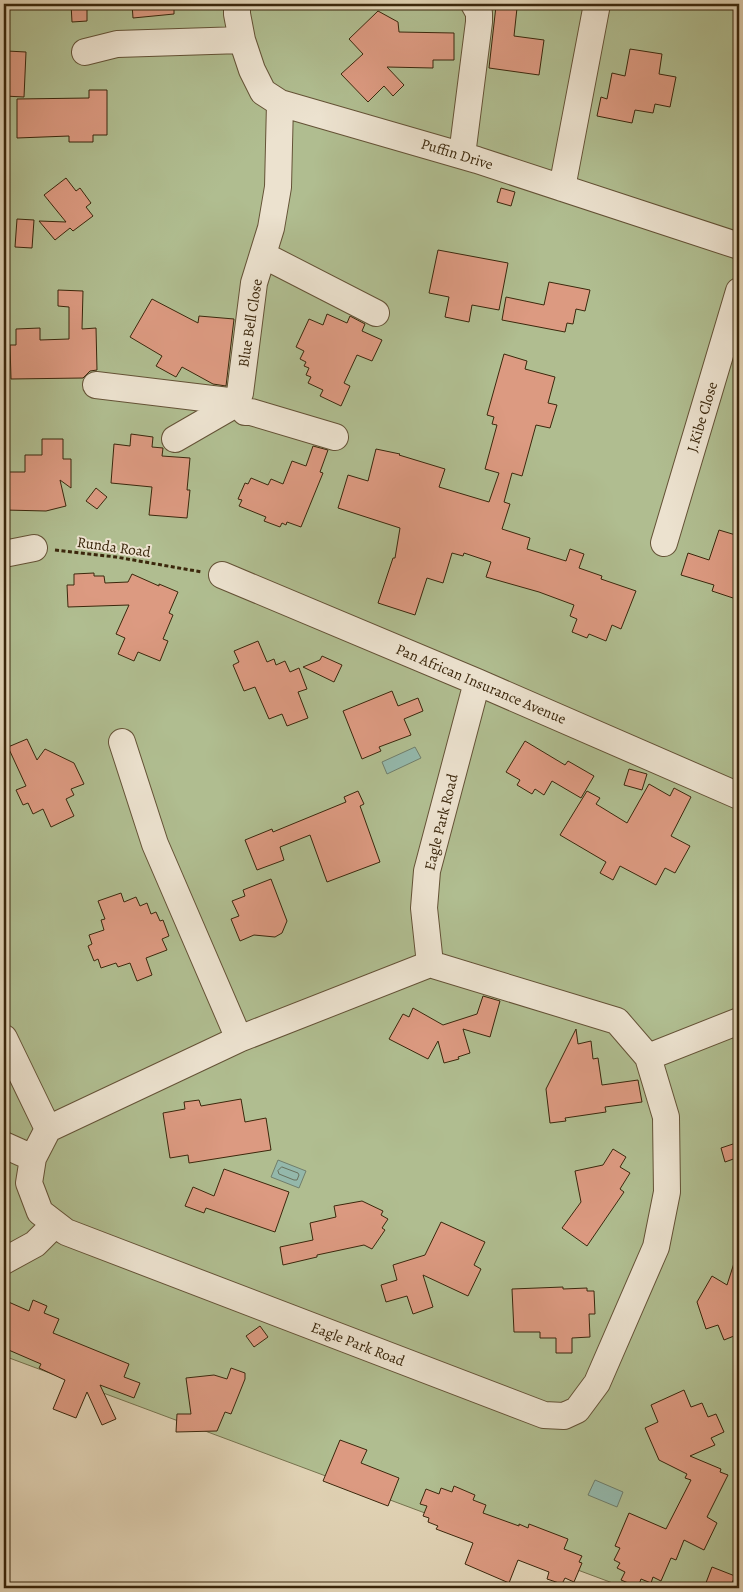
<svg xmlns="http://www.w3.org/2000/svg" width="743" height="1592" viewBox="0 0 743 1592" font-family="Alegreya,serif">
<rect width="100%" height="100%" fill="#e1d3b5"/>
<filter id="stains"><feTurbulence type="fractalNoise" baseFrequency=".004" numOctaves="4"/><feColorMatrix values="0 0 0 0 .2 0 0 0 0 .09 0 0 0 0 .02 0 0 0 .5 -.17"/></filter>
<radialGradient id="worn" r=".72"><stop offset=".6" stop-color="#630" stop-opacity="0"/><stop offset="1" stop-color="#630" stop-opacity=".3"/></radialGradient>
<path fill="#b0bd90" stroke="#76724e" d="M4,4H739V1588H626L4,1356Z"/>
<path fill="#94b8ab" stroke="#707e6b" d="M415,747L421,758L387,774L382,762Z
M278,1160L306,1171L299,1188L271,1177Z
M595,1480L623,1492L617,1507L588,1495Z"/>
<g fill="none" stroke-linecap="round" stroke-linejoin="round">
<path stroke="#68705c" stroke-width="1" d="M282,1167L298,1173L299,1175L297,1180H294L279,1174L278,1171Z"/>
</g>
<path fill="#dc9a81" stroke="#3b270c" d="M71,4H87V21L72,22Z
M132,4H174V14L133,18Z
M496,6L517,8L514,36L544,40L539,75L489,68Z
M378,11L398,22L399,32L454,33V60H433V68L387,67L404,85L393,96L384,86L368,102L341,74L363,54L349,39Z
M630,49L662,54L659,74L676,77L670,107L655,104L653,113L635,110L632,123L597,116L601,97L607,99L612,73L625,76Z
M7,51L26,52L24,97L4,96Z
M89,90H107V135H93V142H69V136L17,138V99L89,98Z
M66,178L76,191L80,188L91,203L86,207L93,216L73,231L70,228L55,240L39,221L66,222L44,195Z
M501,188L515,192L511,206L497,202Z
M17,219L34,220L32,248L15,247Z
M438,250L508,263L499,310L472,305L469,322L445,317L449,297L429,293Z
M549,282L590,290L585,311L576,309L573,324L567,323L565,332L502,320L506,297L544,305Z
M58,290L83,291L82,329L96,328L97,370L90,371L83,378L11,379L10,345H16V329L40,328V340L69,339V307L58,306Z
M152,299L198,323L199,316L234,319L226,386L213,384L182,367L176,377L156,366L162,356L130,337Z
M327,314L347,323L350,316L365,324L362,331L382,340L372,361L357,355L344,383L350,386L341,406L320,396L323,390L308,383L311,377L306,375L309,368L304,366L306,362L300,359L304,351L296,347L309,319L323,325Z
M504,354L527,361L525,369L555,377L548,403L557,405L550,428L536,425L522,476L512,473L504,502L510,504L502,529L530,538L527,549L566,561L570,549L584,554L579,568L602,576L601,579L636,591L621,629L612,625L606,641L589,634L587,638L572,632L577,619L570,616L574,605L539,592L486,577L491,562L464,553L463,556L452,553L443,583L427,578L415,615L378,603L393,558H395L400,528L338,508L348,475L368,481L376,449L400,454L399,455L445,469L439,487L489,502L499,473L485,469L497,425L492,424L494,417L487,415Z
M131,434L153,437L152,447L163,448L162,456L190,458L187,490H190L187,518L149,515L152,487L111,483L114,444L130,446Z
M42,439H63V459H71V488L60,480L66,506L46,511L5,510V472H25V455H42Z
M313,446L328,450L320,472L323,473L301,527L287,522L286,525L282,523L280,527L264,521L266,517L239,506L242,500L238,499L245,483L248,484L251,478L268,485L271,479L283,484L292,461L306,466Z
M96,488L107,497L97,509L86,501Z
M719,530L739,536V600L712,591L714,585L681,575L688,553L709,560Z
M94,573V576H104L105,583L128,582L132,574L159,586V584L178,592L169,613L173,615L163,639L168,641L160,661L138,652L134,661L118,654L125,638L116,634L129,605L68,607L67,585H74V574Z
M258,641L267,662L274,659L276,665L285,661L290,672L299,668L307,689L298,692L308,718L287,726L282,714L269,719L255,687L244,691L233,665L239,662L234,651Z
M322,656L342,665L334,682L303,667L320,660Z
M392,691L398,706L418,698L423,711L404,719L411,735L379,747L381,751L362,759L343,711Z
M27,739L37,760L45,749L74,763L84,784L71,789L74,795L66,799L74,816L51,827L43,809L33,814L28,803L23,805L16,790L26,786L8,747Z
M525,741L565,765L568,761L594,776L581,798L552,781L544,795L535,789L532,794L517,785L520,780L506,772Z
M629,769L647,774L642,790L624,785Z
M649,784L670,796L674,788L691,797L671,836L690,846L675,873L665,868L656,885L620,866L613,880L600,873L606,862L560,835L587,791L600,798L596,804L627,823Z
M358,791L364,804L360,806L380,862L327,882L310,835L280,847L284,860L257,870L245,840L272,829L273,832L346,802L344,797Z
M271,879L287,921L282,933L275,937L254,935L240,941L231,919L239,916L232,901L245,896L243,890Z
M121,893L124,902L136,897L140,906L147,903L151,914L156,912L160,921L163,920L169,936L162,939L167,950L146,958L152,975L137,981L130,963L118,967L116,963L101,968L98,959L94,961L88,946L92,944L89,935L104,930L101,920L105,919L98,901Z
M483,996L500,1001L490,1037L463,1029L470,1053L458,1057L459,1059L444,1063L438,1041L428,1059L389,1039L403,1014L409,1017L413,1008L443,1025L477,1014Z
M576,1029L578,1044L591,1041L593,1059L598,1058L602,1085L638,1080L642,1102L605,1107L606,1112L565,1118L566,1121L550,1123L546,1089Z
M241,1099L245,1122L266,1118L271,1150L189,1163L188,1155L170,1158L163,1113L185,1109L184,1102L199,1100L201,1106Z
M739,1142V1157L725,1162L721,1148Z
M613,1149L626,1157L620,1167L630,1173L620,1189L624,1192L587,1246L562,1228L581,1202L575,1171L603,1165Z
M224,1169L289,1192L275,1232L206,1208L204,1213L185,1206L193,1187L214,1196Z
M362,1201L383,1211L381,1215L388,1219L382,1228L385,1230L372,1249L364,1245L317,1255V1257L283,1265L280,1247L313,1240L310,1223L336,1217L334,1206Z
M441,1222L485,1242L474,1265L481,1269L468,1296L423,1275L433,1307L413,1314L407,1296L386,1302L381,1285L397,1280L393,1265L425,1255Z
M736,1257H739V1334L724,1340L718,1325L706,1329L697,1302L712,1276L727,1285Z
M563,1287V1289L587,1288V1291H594L595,1314H589L590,1337L572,1338V1353H556V1338H540V1332H514L512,1289Z
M4,1300L29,1311L33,1300L47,1306L44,1313L59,1319L53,1333L129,1364L124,1377L140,1383L134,1398L100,1385L116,1419L102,1425L87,1392L76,1418L53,1409L65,1380L39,1368L41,1364L4,1348Z
M260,1326L268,1337L254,1347L246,1336Z
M231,1368L245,1373V1379L231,1414L225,1412L217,1431L176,1432L177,1414H191L186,1378L214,1375L227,1379Z
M684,1390L691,1407L702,1403L708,1417L716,1414L724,1432L711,1438L715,1445L690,1456L721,1469L720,1472L728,1475L707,1517L717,1523L704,1550L684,1540L676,1560L671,1558L661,1581L653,1577L651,1583L641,1579L638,1587L621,1580L625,1572L617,1568L620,1563L614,1560L620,1548L615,1546L629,1513L666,1529L691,1480L685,1478L687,1474L659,1460L645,1428L658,1422L651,1405Z
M340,1440L367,1450L361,1463L399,1478L388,1506L323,1481Z
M454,1486L475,1495L473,1500L486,1505L483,1513L519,1526V1524L528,1528L529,1524L568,1539L564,1549L582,1556L579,1562L582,1563L574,1582L565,1578L562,1584L547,1579L549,1572L518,1560L509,1583L465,1564L473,1543L436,1529L438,1526L428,1522L429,1518L423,1516L427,1506L420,1504L426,1489L439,1494L441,1488L452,1492Z
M712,1567L735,1576L730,1588H704Z"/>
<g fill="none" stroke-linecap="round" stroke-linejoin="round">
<g stroke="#645236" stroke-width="28">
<path id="minor" d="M237,4V14L242,40L252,70L263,92L280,103L477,160L739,246
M85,52L117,44L242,40
M462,155L479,22V13L474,4
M562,188L597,4
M263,255L376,313
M96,385L237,402L240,393L254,283L271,228L278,187L280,103
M175,439L227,409L231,404L237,402L245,412H251L335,437
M664,543L739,291
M4,554L34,548
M222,575L477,682L739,796
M122,742L155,844L239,1039
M430,964L617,1021L648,1057L666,1117L667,1192L656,1247L597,1383L577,1410L564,1416L544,1415L66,1232L40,1212L29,1183L33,1158L48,1129L239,1039Z
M430,964L424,908L427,871L477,682
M4,1038L48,1129
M648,1057L739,1021
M4,1145L33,1158
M4,1261L35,1244L55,1224"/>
</g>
<path stroke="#3b270c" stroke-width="3" stroke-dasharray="4 2.5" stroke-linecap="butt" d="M55,550L116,557L202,572"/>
<use href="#minor" stroke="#ece2cf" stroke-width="26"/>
</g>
<g text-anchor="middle" stroke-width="4" stroke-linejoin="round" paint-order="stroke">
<g font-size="15" fill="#3b270c" stroke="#ece2cf">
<text transform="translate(457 154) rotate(17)" y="5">Puffin Drive</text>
<text transform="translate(250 323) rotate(-81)" y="5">Blue Bell Close</text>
<text transform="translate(702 417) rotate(-73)" y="5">J.Kibe Close</text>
<text transform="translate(114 547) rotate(8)" y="5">Runda Road</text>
<text transform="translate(481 684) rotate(23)" y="5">Pan African Insurance Avenue</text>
<text transform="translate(441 822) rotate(-76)" y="5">Eagle Park Road</text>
<text transform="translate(358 1344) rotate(21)" y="5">Eagle Park Road</text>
</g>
</g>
<rect width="743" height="1592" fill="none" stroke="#e1d3b5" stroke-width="20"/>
<rect x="5" y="5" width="733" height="1582" fill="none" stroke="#3b270c" stroke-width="2.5"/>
<rect x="10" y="10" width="723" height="1572" fill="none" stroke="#3b270c"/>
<rect width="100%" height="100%" filter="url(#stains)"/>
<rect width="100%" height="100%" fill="url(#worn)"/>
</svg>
